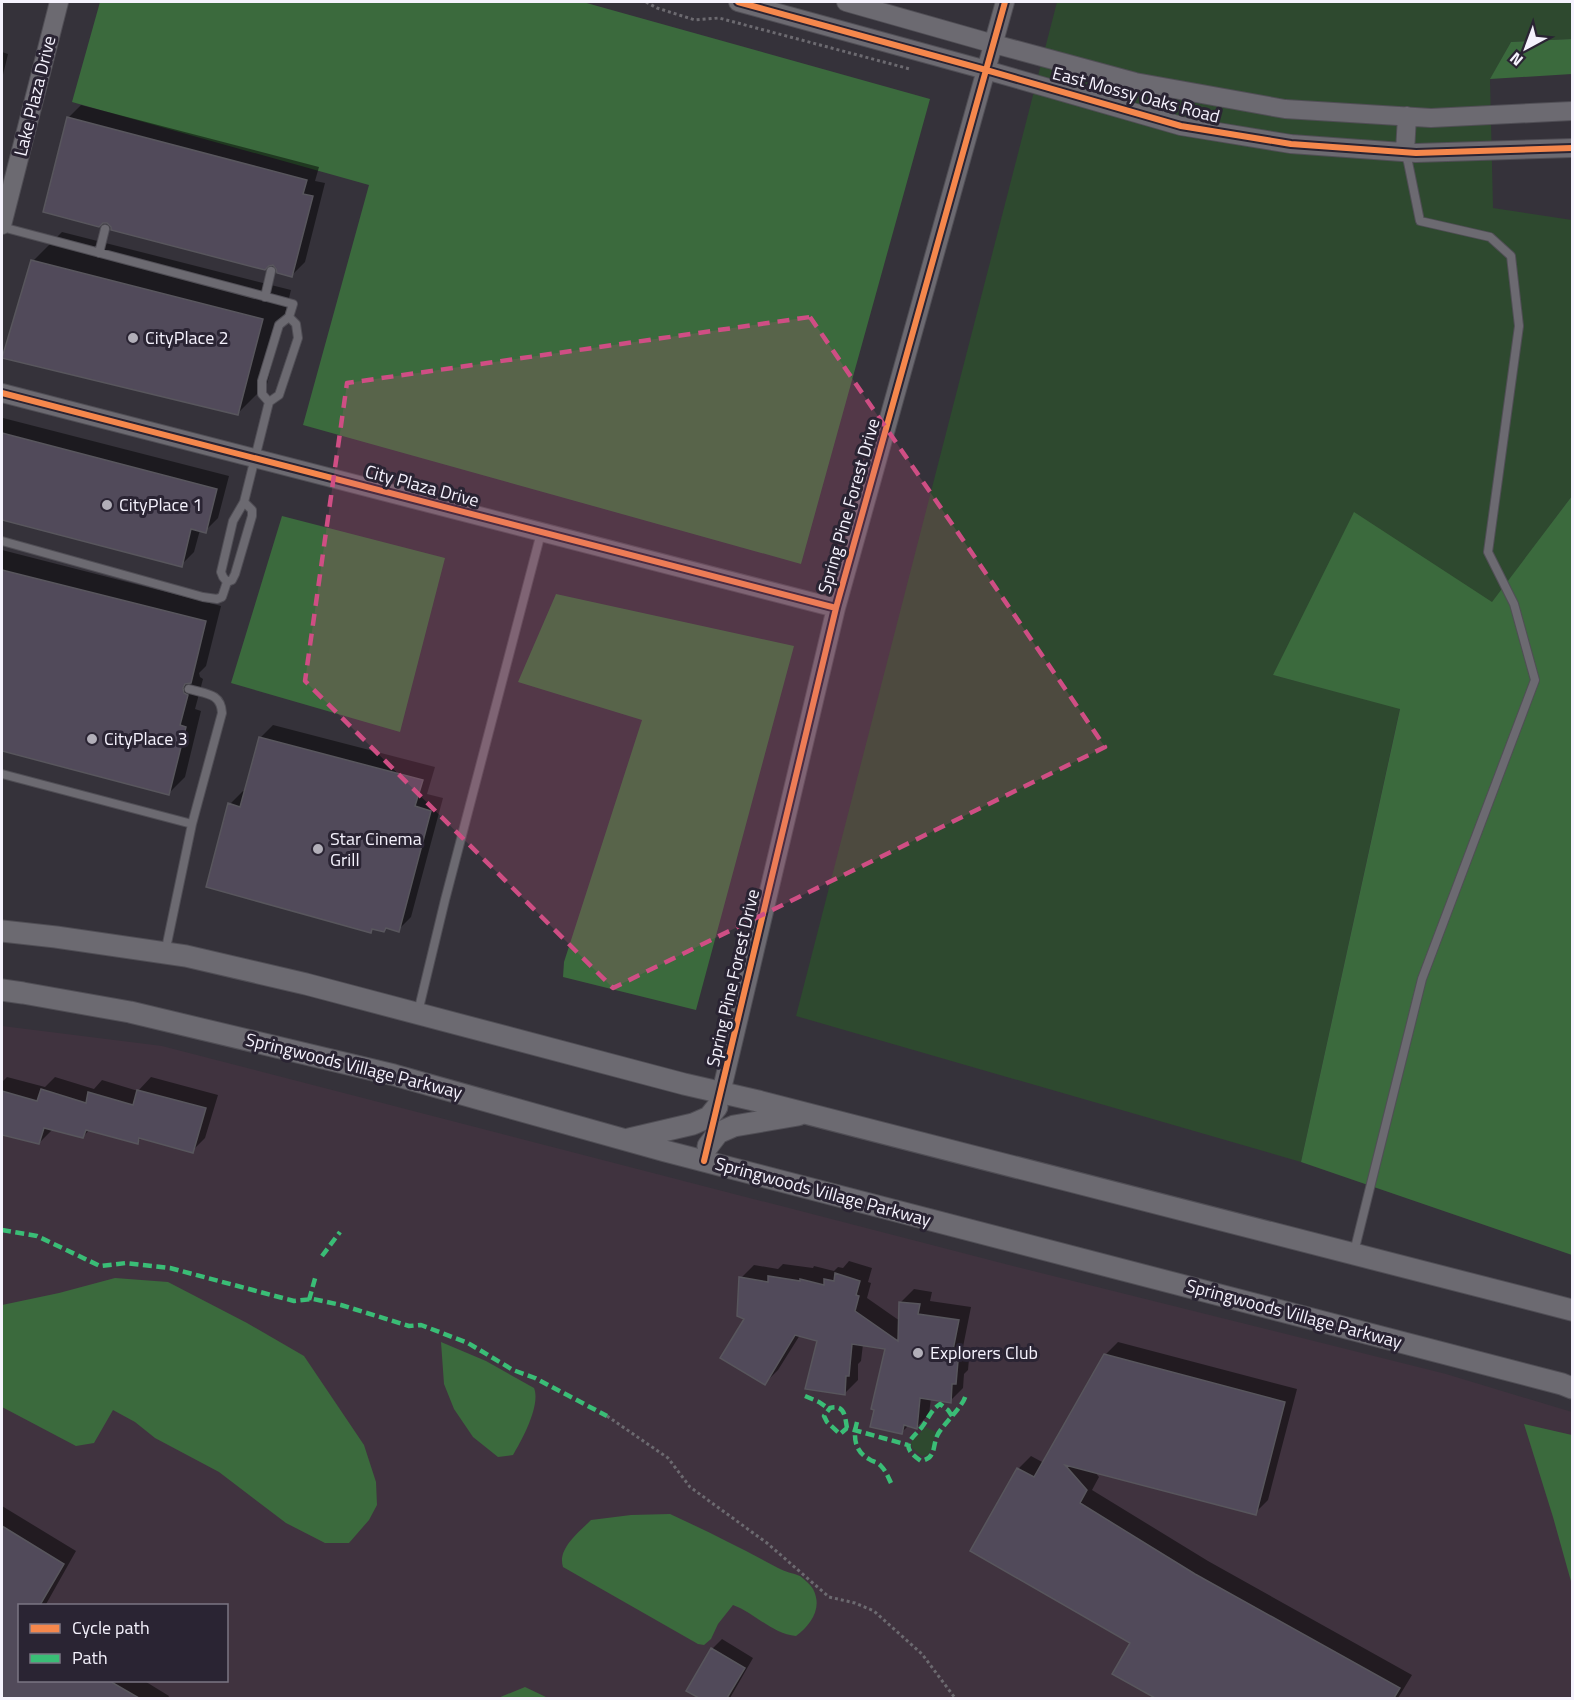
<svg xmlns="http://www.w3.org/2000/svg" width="1574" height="1700" viewBox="0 0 1574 1700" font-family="'Titillium Web',sans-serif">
<rect width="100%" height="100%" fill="#35323a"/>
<path fill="#40333f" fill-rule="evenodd" d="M2,1026L162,1046L1013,1266L1446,1374L1572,1412V1698H2ZM20,1606H226V1680H20Z"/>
<path fill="#2e492f" d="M1057,2H1572V39L1511,42L1490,80L1493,208L1572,220V496L1492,603L1273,675L1400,708L1301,1162L796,1016Z
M926,1427L936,1432L932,1447L928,1455L922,1456L912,1448L911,1442Z"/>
<path fill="#3b6a3d" d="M100,2H583L930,99L801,564L303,425L369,185L72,102Z
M1572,39V74L1490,79L1511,42Z
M1572,496V1255L1301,1162L1400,709L1273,675L1354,512L1492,602Z
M282,516L445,558L400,732L231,683Z
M556,594L794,646L696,1010L563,977L564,962L642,720L518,682Z
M115,1278L168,1282L247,1323L304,1356L364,1445L376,1482L377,1505L369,1520L349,1543H325L286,1523L219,1472L155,1438L135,1422L113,1410L94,1443L76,1446L2,1407V1305L59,1293Z
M441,1342L486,1361L534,1388C541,1405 522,1440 513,1455L498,1457L473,1437L454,1409L444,1384Z
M1524,1424L1572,1435V1585L1553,1517Z
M670,1514C707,1531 743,1549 778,1568C785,1572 793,1573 800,1576C804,1579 811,1585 813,1589C823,1608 811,1625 796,1636C772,1634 755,1613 733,1605L718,1624L711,1639L704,1645L698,1644L563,1567C557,1549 579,1532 591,1520L631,1515Z
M525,1687L548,1698H498Z"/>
<path fill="#0007" d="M2,52L8,54L2,79Z
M81,105L319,167L315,181L325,183L305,262L292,275L278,268L68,118Z
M62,232L291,290L267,384L238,413L33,261Z
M3,418L229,476L218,518L205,531L200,530L194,552L181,565L2,519V420Z
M2,550L221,606L206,666L199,673L200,677L203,679L195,709L201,711L185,777L169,793L2,750Z
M273,725L435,767L427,794L443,798L411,917L398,930L388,927L384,931L374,928L371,931L230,804L243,791L246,792L260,738Z
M7,1077L45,1087L55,1077L94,1089L102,1080L138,1091L151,1077L218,1095L205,1138L192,1151L142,1138L137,1142L90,1129L83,1137L52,1130L39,1143L2,1134V1082Z
M849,1261L872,1268L868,1282L871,1283L867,1298L900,1321L901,1302L914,1289L932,1292L930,1301L971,1307L963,1347L970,1348L968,1370L964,1374L963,1388L950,1401L931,1398L929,1414L917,1427L909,1425L901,1433L887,1347L863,1344L861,1361L858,1364V1380L845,1393L819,1340L800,1335L778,1370L765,1383L747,1318L741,1278L754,1265L778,1269L783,1264L813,1268L814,1266L834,1271L838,1267L843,1268Z
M1118,1342L1297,1389L1268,1500L1255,1513L1095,1472L1099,1477L1092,1490L1208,1561L1412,1675L1398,1698H1158L1114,1673L1132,1643L972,1550L1018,1469L1031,1456L1044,1463L1105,1355Z
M2,1506L76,1551L45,1606H20V1680H143L169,1696L168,1698H2Z
M722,1639L753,1658L730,1698H702L688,1691L713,1648Z"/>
<path fill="#514a5a" stroke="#58565d" stroke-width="1.5" d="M67,117L307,180L303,194L313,196L292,277L277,273L276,269L273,265L269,266L265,270L111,230V227L107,223H103L99,227L43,212Z
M31,260L263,319L238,415L2,358Z
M2,433L217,489L206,533L191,529L182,567L2,520Z
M2,570L206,621L191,683L185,684L183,688L184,693L188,695L180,725L186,727L169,795L2,751Z
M259,737L423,780L415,806L431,811L399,932L386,928L384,932L372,929L371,933L206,887L228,803L240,807Z
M41,1089L86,1103L88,1092L133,1105L137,1090L206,1108L193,1153L139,1138L138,1144L86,1130L83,1138L44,1128L39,1144L2,1135V1091L37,1101Z
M835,1273L860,1281L856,1295L859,1296L855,1311L898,1341L899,1302L920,1304L918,1314L959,1320L951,1360L958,1361L956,1384H952L951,1403L920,1398L917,1429L904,1425L902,1434L870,1427L874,1410L871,1409L885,1349L852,1344L849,1376H846L845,1395L805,1389L817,1341L795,1335L765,1385L720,1358L744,1319L737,1316L739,1277L768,1282V1276L800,1281V1279L824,1285V1279L834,1281Z
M1104,1354L1285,1402L1256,1515L1065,1465L1087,1490L1080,1503L1195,1574L1400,1688L1394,1698H1155L1112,1674L1130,1643L970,1551L1017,1468L1034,1477Z
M2,1526L64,1564L40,1605H20V1680H108L139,1698H2Z
M711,1648L745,1668L727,1698H699L686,1691Z"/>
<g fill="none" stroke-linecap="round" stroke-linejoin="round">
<g stroke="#504e55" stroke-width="10">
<path id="service" d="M2,227L293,304L289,317
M99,253L105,229
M265,297L271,271
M244,502L252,510V516L235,574L232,580L227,582L223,577L221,572L233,521L244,502L269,402L279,395L298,338L296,324L289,317L279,325L262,381V394L269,402
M2,541L203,597L217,599L222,597L227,582
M2,774L192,824
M165,953L192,824L222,713C221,693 206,694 189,689
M418,1012L445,900L541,533
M1354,1252L1422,979L1535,680L1514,604L1488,552L1519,326L1511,256L1490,237L1420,221L1408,162L1405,154"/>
</g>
<g stroke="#504e55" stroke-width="20">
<path id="tertiary" d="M738,2L986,70L1181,126L1291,144L1416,153L1572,148
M846,2L994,44L1135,82L1285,109L1431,118L1572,111
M1405,152L1407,116
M2,225L59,2
M2,393L836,608
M721,1093L836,608L1005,2"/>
</g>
<g stroke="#504e55" stroke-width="23">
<path id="secondary" d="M2,931L56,937L186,956L306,984L684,1084L758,1101L1572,1310
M2,990L23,993L130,1012L394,1075L665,1151L1562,1384L1572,1388
M629,1139L693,1124L709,1117L717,1107
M708,1146L718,1133L734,1126L798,1115"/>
</g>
<path stroke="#6c6a70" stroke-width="3" stroke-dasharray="3 3" stroke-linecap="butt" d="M646,2L657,8L695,20L719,18L910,69
M607,1416L668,1458L690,1487L767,1543L829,1597L855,1603L874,1611L922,1654L955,1698"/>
<use href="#service" stroke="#6c6a71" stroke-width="8"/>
<use href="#tertiary" stroke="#6c6a71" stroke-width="18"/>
<use href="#secondary" stroke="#6c6a71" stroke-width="21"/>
<path stroke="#3abd76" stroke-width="4.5" stroke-dasharray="9 4.5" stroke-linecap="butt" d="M2,1230L37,1236L100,1266L126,1263L170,1268L294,1301L313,1299L341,1305L409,1326L421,1325L468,1343L513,1370L535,1378L607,1416
M322,1256L340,1232
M309,1300L316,1275
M805,1396L819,1402L829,1409
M952,1416L948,1410L940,1404C931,1410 928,1419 922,1427C910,1441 899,1446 921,1461C937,1458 932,1445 938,1434C945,1422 964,1406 966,1394
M857,1422C853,1436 854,1451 869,1459C873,1462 878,1462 881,1466C886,1471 888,1477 891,1483
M847,1428C845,1417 845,1404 830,1408L824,1416L827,1422L840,1434L847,1428L908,1445"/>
<g stroke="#2a2433" stroke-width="10">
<path id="cycleway" d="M738,2L986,70L1181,126L1291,144L1416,153L1572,148
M2,393L836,608
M704,1161L836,608L1005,2"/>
</g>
<use href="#cycleway" stroke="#f5874c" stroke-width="6"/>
</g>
<path fill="#cf4e84" fill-opacity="0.2" stroke="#cf4e84" stroke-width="4.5" stroke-dasharray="12 8" stroke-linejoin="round" d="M810,317L1105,747L613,988L305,681L347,383Z"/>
<g fill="#b2afb9" stroke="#2a2433" stroke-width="2">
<circle cx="133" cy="338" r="6"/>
<circle cx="107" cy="505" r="6"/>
<circle cx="92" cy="739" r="6"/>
<circle cx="318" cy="849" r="6"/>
<circle cx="918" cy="1353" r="6"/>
</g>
<g text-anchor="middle" stroke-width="6" stroke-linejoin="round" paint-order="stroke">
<g font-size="18" fill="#f5f2fd" stroke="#2a2433">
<text transform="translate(1136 95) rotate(15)" y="6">East Mossy Oaks Road</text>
<text transform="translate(35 96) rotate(-76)" y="6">Lake Plaza Drive</text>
<text transform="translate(422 486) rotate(15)" y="6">City Plaza Drive</text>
<text transform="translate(849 506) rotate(-74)" y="6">Spring Pine Forest Drive</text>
<text transform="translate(733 978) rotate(-77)" y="6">Spring Pine Forest Drive</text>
<text transform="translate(354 1066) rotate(14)" y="6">Springwoods Village Parkway</text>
<text transform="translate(823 1192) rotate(15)" y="6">Springwoods Village Parkway</text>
<text transform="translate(1294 1314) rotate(15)" y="6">Springwoods Village Parkway</text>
</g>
<g font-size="18" fill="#f5f2fd" stroke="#2a2433" text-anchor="start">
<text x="145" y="344">CityPlace 2</text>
<text x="119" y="511">CityPlace 1</text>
<text x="104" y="745">CityPlace 3</text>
<text x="330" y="845">Star Cinema<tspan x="330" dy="21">Grill</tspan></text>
<text x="930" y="1359">Explorers Club</text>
</g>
</g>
<rect width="1574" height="1700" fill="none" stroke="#f5f2fd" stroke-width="6"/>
<rect x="18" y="1604" width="210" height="78" fill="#2a2433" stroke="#7b7684" stroke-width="1.5"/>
<rect x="30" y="1624" width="30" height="9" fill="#f5874c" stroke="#7b7684" stroke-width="1.5"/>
<text x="72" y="1634" font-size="18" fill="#f5f2fd">Cycle path</text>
<rect x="30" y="1654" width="30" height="9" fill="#3abd76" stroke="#7b7684" stroke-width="1.5"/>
<text x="72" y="1664" font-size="18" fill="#f5f2fd">Path</text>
<g transform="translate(1526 48) rotate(221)" stroke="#2a2433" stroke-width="4.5" paint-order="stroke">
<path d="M0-4.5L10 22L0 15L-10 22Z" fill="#f5f2fd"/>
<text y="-9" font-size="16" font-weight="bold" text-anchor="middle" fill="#f5f2fd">N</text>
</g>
</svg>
